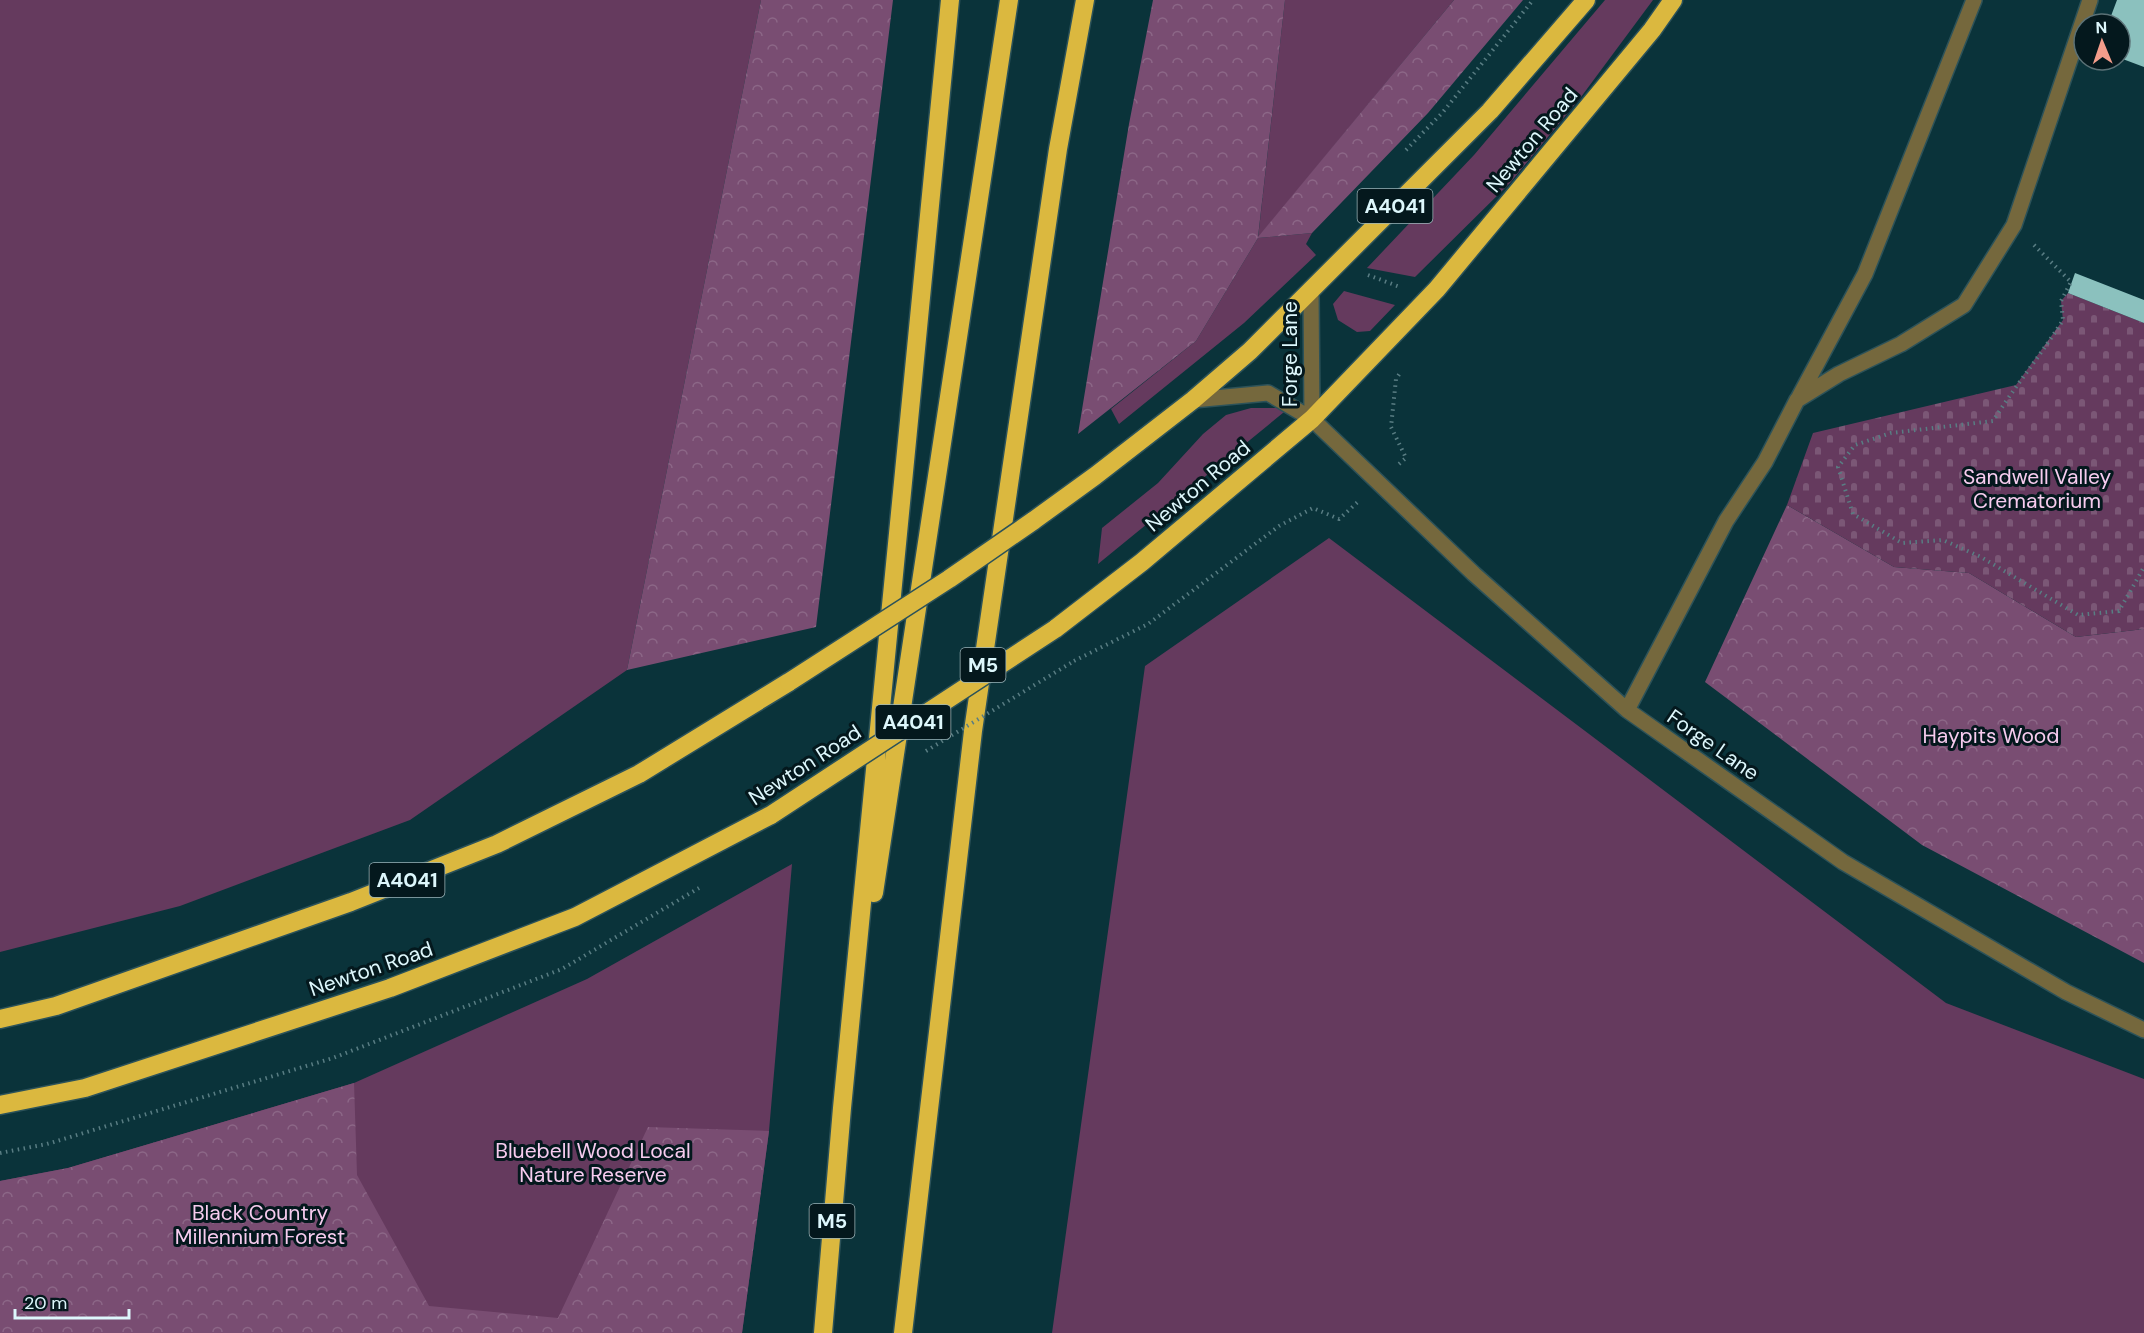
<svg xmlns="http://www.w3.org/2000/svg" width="2144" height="1333" viewBox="0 0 2144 1333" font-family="'DM Sans',sans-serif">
<defs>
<pattern id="forest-crowns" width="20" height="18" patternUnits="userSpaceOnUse" patternTransform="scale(1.5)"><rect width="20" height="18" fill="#794d72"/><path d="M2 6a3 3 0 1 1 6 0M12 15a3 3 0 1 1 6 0" fill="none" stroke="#8c6787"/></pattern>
<pattern id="cemetery-stones" width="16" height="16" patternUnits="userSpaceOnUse" patternTransform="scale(1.5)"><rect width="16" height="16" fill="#653a5e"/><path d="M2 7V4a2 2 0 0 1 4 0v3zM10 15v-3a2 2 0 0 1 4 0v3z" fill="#7b5776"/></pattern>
</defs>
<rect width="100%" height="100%" fill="#0a333a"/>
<path fill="#653a5e" d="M0,0H761L627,670L410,820L180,906L0,952Z
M1285,0H1454L1258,238L1312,233L1306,244L1316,255L1244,323L1119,424L1111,409L1196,341L1258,238Z
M1605,0H1653L1581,97L1510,183L1415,277L1367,268L1474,155Z
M1344,291L1395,305L1370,331L1357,332L1338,320L1333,304Z
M1251,408H1289L1098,564L1102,528L1158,483L1203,434L1226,415Z
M1329,538L1946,1003L2144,1079V1333H1052L1145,666Z
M792,864L769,1131L742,1333H0V1181L68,1168L354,1083L587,979Z"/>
<path fill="url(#forest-crowns)" d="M761,0H893L816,627L627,670Z
M1153,0H1285L1258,237L1454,0H1523L1428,113L1312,233L1258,238L1196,341L1078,434L1129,124Z
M1787,505L1894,567L1969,573L2076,637L2144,629V963L1922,845L1705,682Z
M354,1083L357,1175L429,1306L558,1318L648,1127L769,1131L742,1333H0V1181L68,1168Z"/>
<path fill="url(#cemetery-stones)" d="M2068,293L2144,323V629L2076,637L1969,573L1894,567L1787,505L1813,433L2016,385L2063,320L2061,301Z"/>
<path fill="#8bc1be" d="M2117,0H2144V67L2120,58V24H2108Z
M2075,273L2144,300V323L2068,293Z"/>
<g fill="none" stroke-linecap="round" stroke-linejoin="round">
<g stroke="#2c5259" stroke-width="18">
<path id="minor" d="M1311,289L1312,419
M1799,397L1865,274L1974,0
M1193,400L1268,393L1312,419L1474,574L1627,710L1843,862L2066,992L2144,1030
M1627,710L1726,521L1765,462L1797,400L1839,374L1901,344L1964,305L2014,225L2090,0"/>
</g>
<g stroke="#2c5259" stroke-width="21">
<path id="highway" d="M1033,521L1095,476L1193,400L1250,351L1490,111L1586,0
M1055,629L1142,562L1312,419L1437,289L1652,30L1673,0
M874,893L1009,0
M0,1019L56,1006L351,902L497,844L639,774L789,682
M0,1105L85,1088L390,988L575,917L771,815
M823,1333L842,1108L950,0
M903,1333L973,731L1058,149L1085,0"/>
</g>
<path stroke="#597d83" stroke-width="4" stroke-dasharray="1.5 4.5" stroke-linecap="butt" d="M1406,150L1443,112L1533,0
M2034,245L2071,282L2061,301L2063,320C2041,355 2015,386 1993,421L1891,433L1855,445L1838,467L1853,514L1902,543L1943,540L1981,557L2078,615L2119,611L2144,567
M1368,275L1400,287
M1399,464L1406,458L1391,427L1396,379L1400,373
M1074,661L1148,624L1279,526L1313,508L1339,519L1360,500
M0,1153L47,1144L333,1058L562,969L699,888"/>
<use href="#minor" stroke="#75683d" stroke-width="15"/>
<use href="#highway" stroke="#dbb83f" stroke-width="18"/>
<g stroke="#2c5259" stroke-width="21" stroke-linecap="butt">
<path id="highway-bridge" d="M789,682L949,579L1033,521
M771,815L1055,629"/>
</g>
<path stroke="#597d83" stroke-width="4" stroke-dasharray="1.5 4.5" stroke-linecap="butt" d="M926,751L1074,661"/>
<use href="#highway-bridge" stroke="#dbb83f" stroke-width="18"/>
</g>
<g text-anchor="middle" stroke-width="6" stroke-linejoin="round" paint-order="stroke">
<g fill="#04181d" stroke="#9cb4b9" stroke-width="1.5">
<rect x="1357.5" y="189" width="75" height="34" rx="4.5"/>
<rect x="960.5" y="648" width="45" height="34" rx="4.5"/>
<rect x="875.5" y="705" width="75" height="34" rx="4.5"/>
<rect x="369.5" y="863" width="75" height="34" rx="4.5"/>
<rect x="809.5" y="1204" width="45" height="34" rx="4.5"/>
</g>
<g font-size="20" font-weight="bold" fill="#ddf7fc">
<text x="1395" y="213">A4041</text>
<text x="983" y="672">M5</text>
<text x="913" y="729">A4041</text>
<text x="407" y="887">A4041</text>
<text x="832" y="1228">M5</text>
</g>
<g font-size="21" fill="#ddf7fc" stroke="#04181d">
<text transform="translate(1532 140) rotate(-50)" y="7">Newton Road</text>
<text transform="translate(1290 354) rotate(-90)" y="7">Forge Lane</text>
<text transform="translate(1198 486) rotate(-40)" y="7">Newton Road</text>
<text transform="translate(1713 745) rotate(35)" y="7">Forge Lane</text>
<text transform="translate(805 765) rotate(-33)" y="7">Newton Road</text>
<text transform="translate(371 969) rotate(-19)" y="7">Newton Road</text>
</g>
<g font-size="21" fill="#f7ccef" stroke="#04181d">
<text x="2037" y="484">Sandwell Valley<tspan x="2037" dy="24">Crematorium</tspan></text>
<text x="1991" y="743">Haypits Wood</text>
<text x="593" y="1158">Bluebell Wood Local<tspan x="593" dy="24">Nature Reserve</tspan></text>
<text x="260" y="1220">Black Country<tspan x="260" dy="24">Millennium Forest</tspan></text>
</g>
</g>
<g transform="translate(2102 42) rotate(358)"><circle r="28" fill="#04181d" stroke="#5b7176" stroke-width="1.5"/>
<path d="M0-4.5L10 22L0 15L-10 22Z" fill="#f49d8b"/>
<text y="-9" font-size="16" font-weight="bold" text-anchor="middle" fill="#ddf7fc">N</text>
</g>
<path d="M15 1309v9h114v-9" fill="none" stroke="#ddf7fc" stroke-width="3"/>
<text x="24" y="1309" font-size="18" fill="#ddf7fc" stroke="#04181d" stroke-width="4.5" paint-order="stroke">20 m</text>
</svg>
